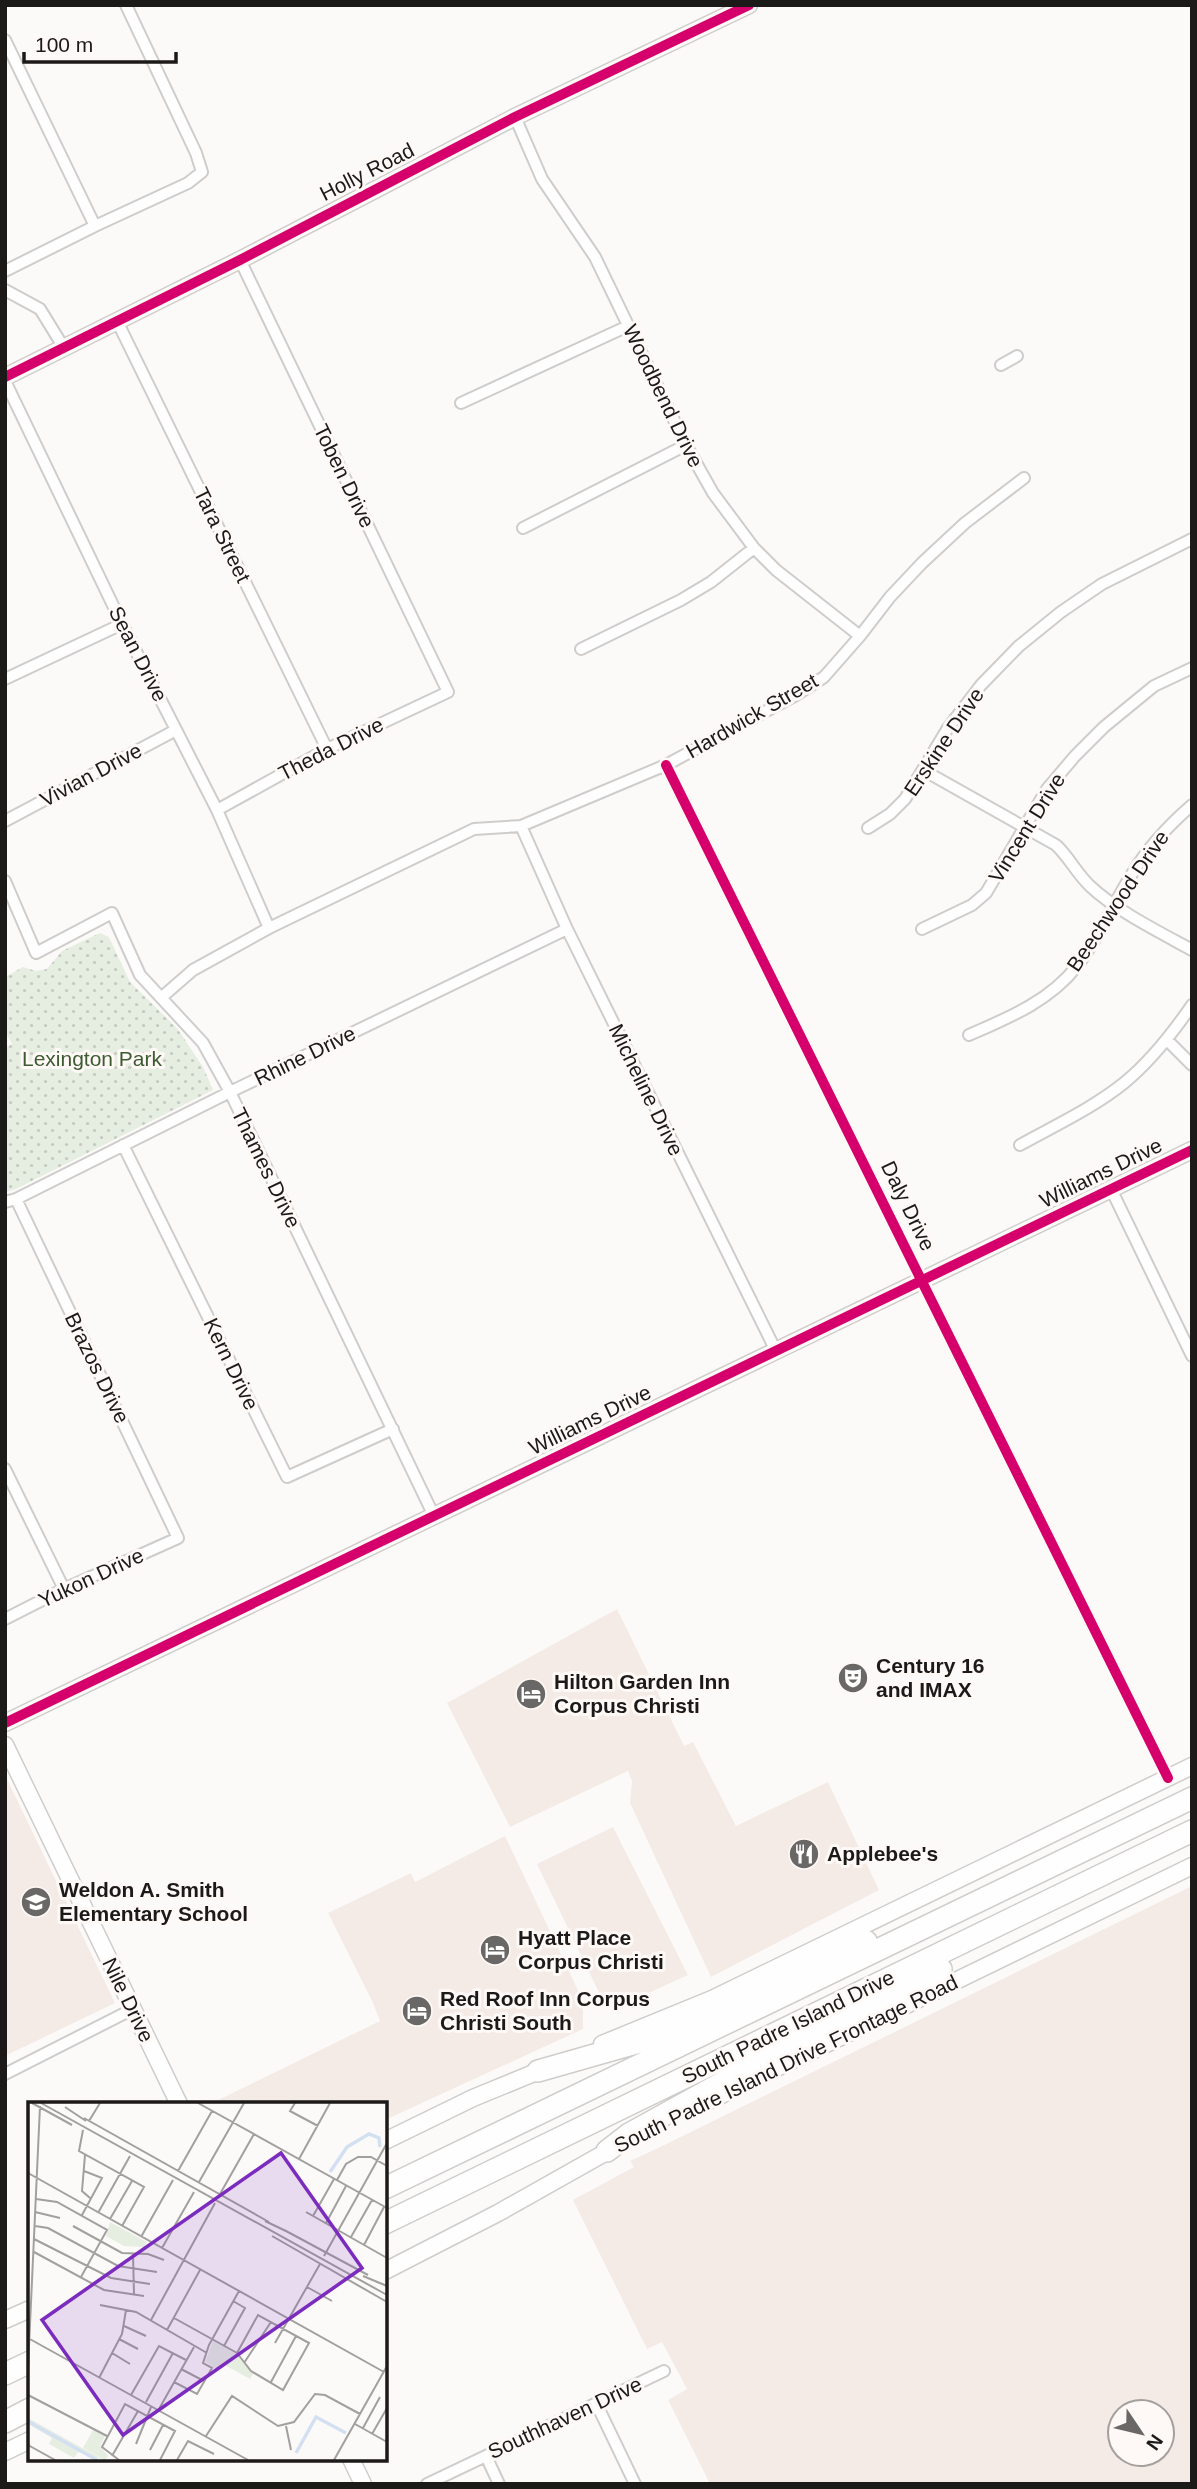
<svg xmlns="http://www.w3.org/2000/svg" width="1197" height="2489" viewBox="0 0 1197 2489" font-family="Helvetica,sans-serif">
<defs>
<pattern id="park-dots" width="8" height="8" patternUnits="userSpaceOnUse" patternTransform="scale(1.75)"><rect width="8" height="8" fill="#e6ede1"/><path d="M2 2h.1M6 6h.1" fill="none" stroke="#c5cbc0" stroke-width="1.8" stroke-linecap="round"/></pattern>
</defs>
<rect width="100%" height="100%" fill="#fcfaf8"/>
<path fill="#f4ebe6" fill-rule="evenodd" d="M617,1609L684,1746L693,1742L736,1826L828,1782L879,1890L711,1977L630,1803L632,1781L628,1771L510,1827L447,1703Z
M5,1775L115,2003L5,2056Z
M613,1827L688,1975L620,2006L605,2005L537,1864Z
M505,1836L583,2001V2029L385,2120V2104H210L380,2021L373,2003L328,1913L411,1873L415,1882Z
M1192,1886V2484H710L668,2400L687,2389L662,2342L647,2349L573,2200L634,2167L630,2161L654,2150ZM1120,2412H1162V2454H1120Z"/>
<path fill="url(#park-dots)" d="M100,933L109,937L130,982L177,1028L203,1067L213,1090L16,1189L5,1192V1048L12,1044L5,1031V977L23,967L36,971L47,969L62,951Z"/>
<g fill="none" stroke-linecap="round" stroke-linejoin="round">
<g stroke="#cfcdcc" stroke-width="14">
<path id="street" d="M5,40L95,226
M515,117L542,179L595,257L686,445L713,493L754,548L776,570L860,636
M5,271L95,226L188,183L202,172L196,153L126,5
M5,290L40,309L64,348
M117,321L327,749
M1001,365L1017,356
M5,381L122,624L217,810L269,928
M461,403L628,326
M523,528L686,445
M581,649L681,600L711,582L754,548
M5,679L122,624
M666,765L1168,1778
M923,770L1056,845C1069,857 1077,874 1090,886C1115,910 1161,933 1192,950
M217,810L327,749L448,692L240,260
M5,821L176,730
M521,826L567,929L776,1351
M868,828L890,814L905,799L948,728L981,685L1019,646L1061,612L1102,584L1192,539
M5,881L36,953L112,913L140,975L203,1043L230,1092L434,1516
M922,929L972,905L986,893L1047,789L1075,756L1104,727L1154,686L1192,668
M162,997L193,970L269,928L474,829L521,826L666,765L796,695L824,677L860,636L890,597L922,563L965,523L1024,478
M969,1035C1008,1018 1050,1001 1077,966C1099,938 1113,904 1132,874C1148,847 1169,825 1192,805
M1167,1040L1192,1065
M123,1145L287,1477L393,1429
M1020,1145C1054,1126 1093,1108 1124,1083C1151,1061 1172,1034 1192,1005
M1111,1189L1192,1356
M5,1202L16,1199L230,1092L567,929
M5,1469L64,1589
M5,1619L64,1589L178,1538L16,1199
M5,2074L133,2009
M597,2405L635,2484
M486,2456L499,2484
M427,2484L664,2371"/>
</g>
<g stroke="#cfcdcc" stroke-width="19">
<path id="secondary" d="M5,377L240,260L515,117L749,5
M5,1723L1192,1150
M5,1745L179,2104
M602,2044L712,1999L1192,1766
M709,2101L1192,1866
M385,2141L473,2098L546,2068
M385,2271L498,2213L617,2146
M5,2320L30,2309
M5,2452L30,2440
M351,2459L363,2484"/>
</g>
<g stroke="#cfcdcc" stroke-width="24">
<path id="highway" d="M538,2071L647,2040L698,2019L866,1941
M607,2151L629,2134L780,2051L941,1969
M385,2188L1192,1798
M385,2223L1192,1831
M5,2374L30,2362
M5,2422L30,2409"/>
</g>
<use href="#street" stroke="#fffefe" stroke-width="10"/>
<use href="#secondary" stroke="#fffefe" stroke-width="16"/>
<use href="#highway" stroke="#fffefe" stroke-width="21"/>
<g stroke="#fef9f6" stroke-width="15">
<path id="cycleway" d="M5,377L240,260L515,117L749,5
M666,765L1168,1778
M5,1723L1192,1150"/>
</g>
<use href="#cycleway" stroke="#d6006c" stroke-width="10"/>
</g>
<defs>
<g id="theatre-disc" transform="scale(1.575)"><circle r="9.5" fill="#6a6866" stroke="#fef9f6"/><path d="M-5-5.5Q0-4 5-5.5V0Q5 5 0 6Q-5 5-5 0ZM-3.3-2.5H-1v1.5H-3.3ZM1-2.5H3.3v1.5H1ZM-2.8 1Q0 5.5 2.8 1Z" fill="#fff"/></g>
<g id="hotel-disc" transform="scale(1.575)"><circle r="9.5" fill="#6a6866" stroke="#fef9f6"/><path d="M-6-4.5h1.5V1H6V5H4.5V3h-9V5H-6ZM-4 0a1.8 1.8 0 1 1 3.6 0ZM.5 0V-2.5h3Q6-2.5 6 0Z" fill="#fff"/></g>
<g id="restaurant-disc" transform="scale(1.575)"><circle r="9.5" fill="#6a6866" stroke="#fef9f6"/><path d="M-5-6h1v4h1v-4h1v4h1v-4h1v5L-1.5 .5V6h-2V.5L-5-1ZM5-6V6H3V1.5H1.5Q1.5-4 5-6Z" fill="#fff"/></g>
<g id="school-disc" transform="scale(1.575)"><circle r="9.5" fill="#6a6866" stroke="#fef9f6"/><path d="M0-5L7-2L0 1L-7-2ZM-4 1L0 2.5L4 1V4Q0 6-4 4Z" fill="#fff"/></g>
</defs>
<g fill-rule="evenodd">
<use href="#theatre-disc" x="853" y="1678"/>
<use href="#hotel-disc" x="531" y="1694"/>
<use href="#restaurant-disc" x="804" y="1854"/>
<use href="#school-disc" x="36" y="1902"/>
<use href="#hotel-disc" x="495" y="1950"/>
<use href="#hotel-disc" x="417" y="2011"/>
</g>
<g text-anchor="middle" stroke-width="6" stroke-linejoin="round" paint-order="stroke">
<g font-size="21" fill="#1c1a18" stroke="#fef9f6">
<text transform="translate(367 172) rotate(-27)" y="7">Holly Road</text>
<text transform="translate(663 396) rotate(64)" y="7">Woodbend Drive</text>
<text transform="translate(344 476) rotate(64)" y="7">Toben Drive</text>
<text transform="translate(222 535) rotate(64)" y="7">Tara Street</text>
<text transform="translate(138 654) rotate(63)" y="7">Sean Drive</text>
<text transform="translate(752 716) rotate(-30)" y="7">Hardwick Street</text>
<text transform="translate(944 742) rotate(-56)" y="7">Erskine Drive</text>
<text transform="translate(331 749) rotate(-27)" y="7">Theda Drive</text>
<text transform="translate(91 775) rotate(-28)" y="7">Vivian Drive</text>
<text transform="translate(1027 828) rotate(-58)" y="7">Vincent Drive</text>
<text transform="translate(1118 901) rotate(-56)" y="7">Beechwood Drive</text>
<text transform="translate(305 1056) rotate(-26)" y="7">Rhine Drive</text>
<text transform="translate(646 1090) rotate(64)" y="7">Micheline Drive</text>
<text transform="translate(266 1168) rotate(64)" y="7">Thames Drive</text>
<text transform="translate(1101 1173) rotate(-26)" y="7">Williams Drive</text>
<text transform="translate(908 1206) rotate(64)" y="7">Daly Drive</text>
<text transform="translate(231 1364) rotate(64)" y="7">Kern Drive</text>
<text transform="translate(97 1368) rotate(64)" y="7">Brazos Drive</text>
<text transform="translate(590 1420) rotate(-26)" y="7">Williams Drive</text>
<text transform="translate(91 1578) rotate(-25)" y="7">Yukon Drive</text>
<text transform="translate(128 2000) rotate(64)" y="7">Nile Drive</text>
<text transform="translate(788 2027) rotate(-26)" y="7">South Padre Island Drive</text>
<text transform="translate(786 2064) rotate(-26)" y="7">South Padre Island Drive Frontage Road</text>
<text transform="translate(565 2418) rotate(-25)" y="7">Southhaven Drive</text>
</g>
<g font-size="21" fill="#3d5b32" stroke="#fef9f6">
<text x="92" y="1066">Lexington Park</text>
</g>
<g font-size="21" font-weight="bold" fill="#1c1a18" stroke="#fef9f6" text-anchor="start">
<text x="876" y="1673">Century 16<tspan x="876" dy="24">and IMAX</tspan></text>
<text x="554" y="1689">Hilton Garden Inn<tspan x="554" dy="24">Corpus Christi</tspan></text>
<text x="827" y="1861">Applebee's</text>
<text x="59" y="1897">Weldon A. Smith<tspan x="59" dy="24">Elementary School</tspan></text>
<text x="518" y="1945">Hyatt Place<tspan x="518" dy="24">Corpus Christi</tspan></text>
<text x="440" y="2006">Red Roof Inn Corpus<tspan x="440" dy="24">Christi South</tspan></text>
</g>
</g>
<g transform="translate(28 2102)">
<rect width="359" height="359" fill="#fcfaf8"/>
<path d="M0,316L76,358L50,350L46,356L21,342L24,336L0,322Z" fill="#e6ede1"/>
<path d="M82,120L119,140L116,145L96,144L78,134ZM185,239L208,252L225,272L222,277L195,262L191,268L177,260ZM65,328L77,334L72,344L80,354L77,358L55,346Z" fill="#e6ede1"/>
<path fill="none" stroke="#d3e0f2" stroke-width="3.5" d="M302,70L319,45L341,32L351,36L352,45M1,320L69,358M268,351L288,315L318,331"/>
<path fill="none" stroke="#a2a09e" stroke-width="2" d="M4,1L44,23M13,1L359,193M170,1L359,106M267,1L262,9L290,24M37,5L58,19M56,16L241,120M61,19L72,1M55,28L51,49L116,85L94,124M57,53L54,89L62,96M271,57L302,1M150,69L184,9M0,71L356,270M309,78L318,62L330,55H343L359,64M171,80L216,1M192,92L226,32M8,97L29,100L79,128L53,175M7,110L32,116M278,110L359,156M70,111L102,54M54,113L74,76L56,69M285,114L306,77M82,117L104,79M237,119L260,130M298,121L318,84M7,124L20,126L90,164L129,170M45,124L94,151L120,152L136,158M258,129L340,173M244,134L359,200M113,135L145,78M323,135L344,98M6,137L83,176L122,182M336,143L356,105M134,146L166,90M6,150L76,188L116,194M105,152L106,192M296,154L359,41M335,174L359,184M279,185L304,199M72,203L108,210L179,251M146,216L209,251L223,269L255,288L281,241L230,213L209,251M123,218L187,101M96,224L118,234M139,228L172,168M0,236L220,358M91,237L110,247M247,241L292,162M196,244L217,206L205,199M84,251L102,262M216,261L243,220M0,266L12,4M153,267L176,279M71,276L94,232L98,208M146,280L169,292L184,266L175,261L181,243L211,189M243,280L268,234M0,293L79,334M103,293L131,244L158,258M118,300L145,251M131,307L166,245M327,322L359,340M258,324L263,348M335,326L352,295M344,332L359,306M178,334L204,294L250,324L266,320L287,292L297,293L332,312M108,342L123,305M0,343L27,358M122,348L135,323M84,354L110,309M91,358L74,345L97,302L147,329L132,358M149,358L160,339L186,352M306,358L359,264"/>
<path fill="#7b2cbf" fill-opacity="0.15" stroke="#7b2cbf" stroke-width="3.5" d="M253,51L334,166L95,333L14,218Z"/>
<rect width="359" height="359" fill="none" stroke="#1c1a18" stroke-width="3.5"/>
</g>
<rect width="1197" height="2489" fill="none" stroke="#1c1a18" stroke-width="14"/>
<g transform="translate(1141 2433) rotate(125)"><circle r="33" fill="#fef9f6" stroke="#a4a09d" stroke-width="2"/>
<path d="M0-5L12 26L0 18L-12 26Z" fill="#6a6866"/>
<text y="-10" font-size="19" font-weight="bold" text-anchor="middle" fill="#1c1a18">N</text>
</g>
<path d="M24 52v10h152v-10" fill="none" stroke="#1c1a18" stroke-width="3.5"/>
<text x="35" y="52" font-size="21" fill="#1c1a18" stroke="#fef9f6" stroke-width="5" paint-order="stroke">100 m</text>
</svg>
